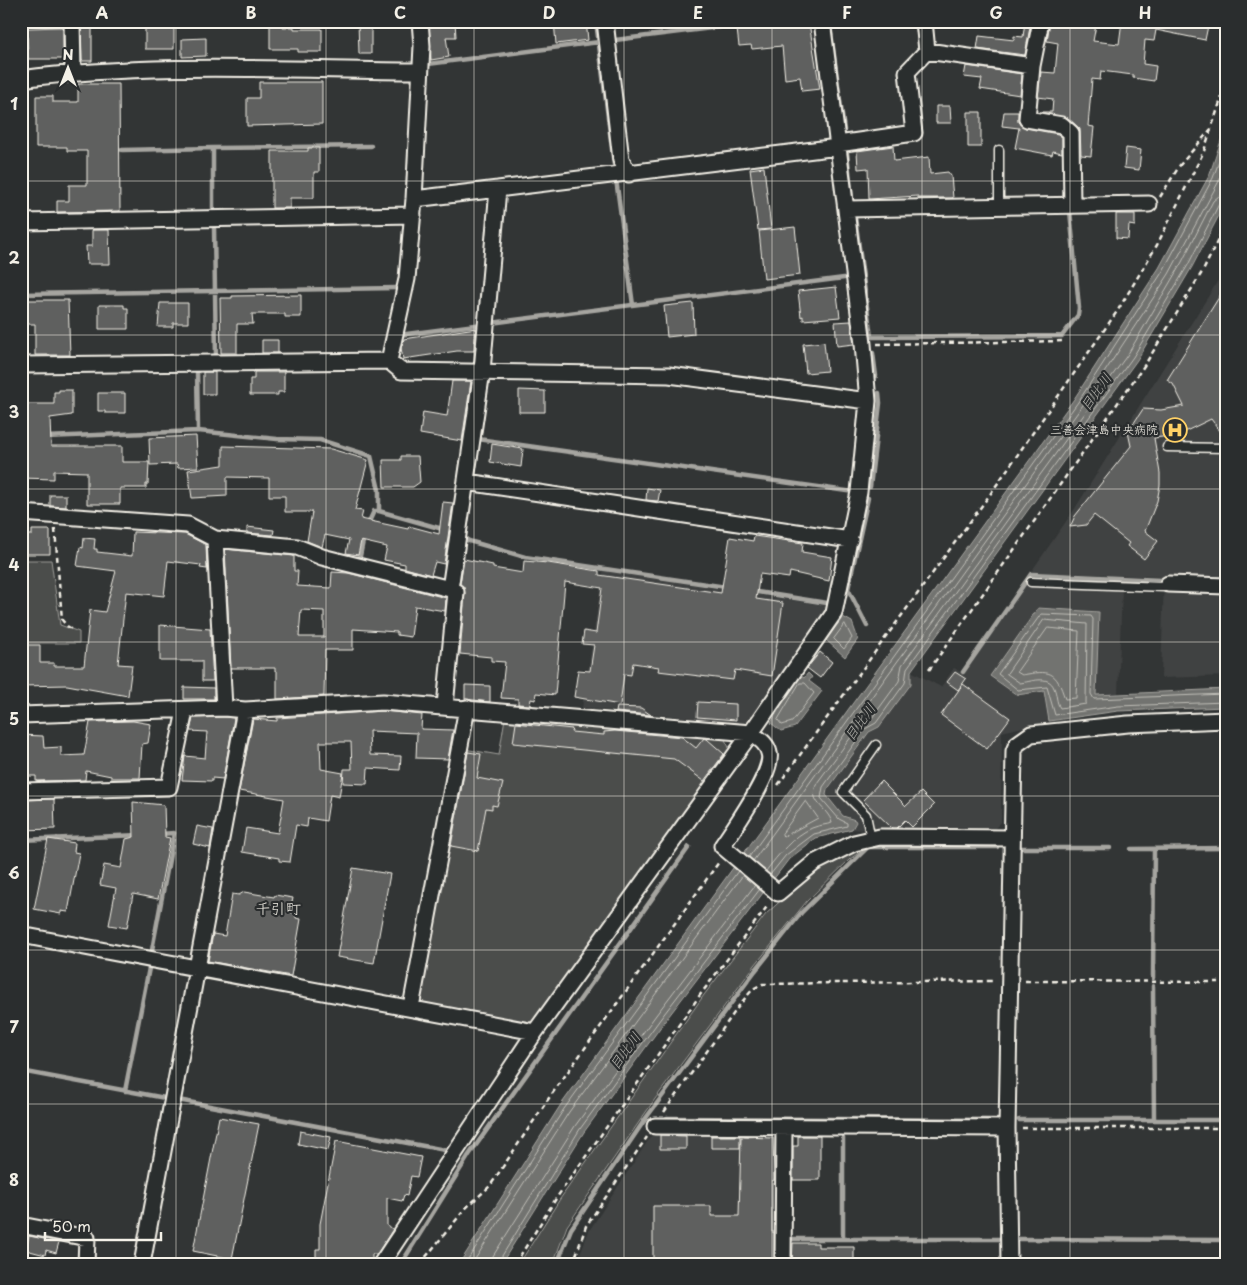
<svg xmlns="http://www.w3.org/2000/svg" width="1247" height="1285" viewBox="0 0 1247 1285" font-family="'Playpen Sans','Klee One',sans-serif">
<rect width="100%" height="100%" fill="#323535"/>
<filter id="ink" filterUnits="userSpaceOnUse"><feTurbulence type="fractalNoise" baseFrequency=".02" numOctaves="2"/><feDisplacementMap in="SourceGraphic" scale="10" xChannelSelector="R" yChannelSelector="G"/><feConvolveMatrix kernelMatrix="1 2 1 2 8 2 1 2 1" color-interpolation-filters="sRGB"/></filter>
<g filter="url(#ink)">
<path fill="#404242" d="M1226,268V676L1161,678L1164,577L1031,572L1074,510Z
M603,571L829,606L828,614L752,720L745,723L582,708Z
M1032,576L1157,581V591L1122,590L1118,694L1096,695L1098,612L1038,608L990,676L1017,695L1044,690L1049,721L1002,732L1001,822L994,829L887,832L852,829L856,823L855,820L843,816L825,795L827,790L869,732L879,727L911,671L941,687L954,668L964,674Z
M665,1131H777V1264H576L589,1231L653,1133Z"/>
<path fill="#4b4d4c" stroke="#a09f9a" d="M21,560H51L60,625L79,632V643H21Z
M505,718L724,738L731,751L536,1020L528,1023L421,1003L418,998L464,749L499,755Z
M864,845L866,848L850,859L807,901L755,965L655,1099L567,1226L553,1264H519L560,1199L704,995L766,914L816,869Z"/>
<path fill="#727370" stroke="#a6a5a0" d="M1226,126V202L1192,267L1137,360L911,671V684L879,727L869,732L827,790L826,795L843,816L855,820L856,822L852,829L816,838L789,859L665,1021L584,1132L501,1264H459L560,1106L1074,399L1159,268L1209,176Z
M1038,608L1099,612L1096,695L1226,689V707L1118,711L1049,721L1044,691L1017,695L990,676Z
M843,617L852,622L858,639L845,657L826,640Z
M808,673L812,677L809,681L822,691L795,727L781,731L771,723L799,674L804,678Z"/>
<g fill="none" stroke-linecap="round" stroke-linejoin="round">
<path stroke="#c0bfb8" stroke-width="1" d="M1044,620L1087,624L1086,704L1060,708C1056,702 1057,694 1054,688C1049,674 1030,682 1020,683L1007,674Z
M845,624L852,638L844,649L834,639Z
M1048,628L1079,631L1076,698L1065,699C1056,670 1050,670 1022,675L1017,672Z
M800,683H805L814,693L792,722L782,725L778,720Z
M1226,694L1094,699L1091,694L1093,619L1091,616L1041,614L998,674L1018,690L1047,687L1055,715L1118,706L1226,702
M806,801L818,818L783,837L782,834Z
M749,857L1078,402L1163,271L1213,178L1226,142
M753,861L1083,405L1169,274L1219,181L1226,161
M766,871C778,855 793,836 812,828C819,825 826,825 832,823C828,807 807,803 817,783L860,725L872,718L899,681L902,665L1128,354L1182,262L1213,201L1219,196L1226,194
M770,875L786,855L814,834L847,826V823L839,819L821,798L823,787L865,729L876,723L905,683L907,668L1133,357L1188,265L1219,204L1226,201
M465,1264L564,1109L738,871
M472,1264L569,1112L743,875
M491,1264L493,1256L575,1126L656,1015L755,885
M497,1264L580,1129L661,1018L760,889"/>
<path stroke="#a6a5a0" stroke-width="4.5" d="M596,21L614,165
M830,25L844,130
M615,40L768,21
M428,64L599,42
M213,148L371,146
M122,150L213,148V215
M847,153L852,199
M616,179L633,305
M855,217L871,337L1062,336L1078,315L1079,308L1070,210
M21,294L397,288
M491,323L844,278
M399,335L483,324
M873,353L876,376
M213,357H216L214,227
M198,431L277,439L320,440L371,456L379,490V511L453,532
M45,437L198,431L197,370
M478,439L854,492
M870,487L880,403L879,393
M367,526L374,511H379
M463,537L469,541L525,557L726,587
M359,561L364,536
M751,591L827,603
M867,626L848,589L868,498
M963,672L1031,574L1161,580
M21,840L140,835
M1020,848H1110
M1131,849L1226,848
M152,950L174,833L160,834
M1153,978L1154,849
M1153,986L1154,1120
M21,1071L165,1098
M125,1091L149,968
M178,1100L445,1150
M667,1118L1001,1120
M1019,1120H1226
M790,1239H1000
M843,1239V1138
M1019,1239L1226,1240
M401,1264L469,1155L689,847
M557,1264L571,1229L646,1118L755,971L801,913L868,847H997"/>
</g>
<path fill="#5f605f" stroke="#f4f1e8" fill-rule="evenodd" d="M81,21H92V61H82Z
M270,21H283V27H294V29H322V52H298V49H270Z
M358,21H371V54H359Z
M429,21H455L456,37H446L449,57L431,60Z
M554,21H586L588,40L556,44Z
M1025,21H1031L1025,55L977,49L979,36L1014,40V36L1023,37Z
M1050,21H1075L1096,25L1093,41L1119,44L1122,21H1209L1205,40L1156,30L1154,41L1145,40L1143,64L1156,66L1154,81L1133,78V75L1101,71L1100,80L1092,79L1088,126L1094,127L1091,156L1081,155L1080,129L1068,118L1039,112H1052L1053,99L1038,97L1041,72L1055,73L1058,43L1047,41Z
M809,23L820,89L802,91L800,77L785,79L782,46L752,49L751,45L739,46L737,29Z
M174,26V49H145V27Z
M63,27V59H28L27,28Z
M206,38V56L182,57V39Z
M966,66L1022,74L1020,95L980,89L982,79L964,77Z
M259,82H322V124L247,126V98H259Z
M78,84H119L120,211L57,212V201H69V185H87V151H67V147H36V96H53V102H78Z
M936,106H950L951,123H936Z
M968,112H981V147H968Z
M1004,112H1018V122L1025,128L1058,134L1062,137V153L1053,151L1052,155L1015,148L1019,128L1002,126Z
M893,146L894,161L929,157L930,174L948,172L951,176L953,198H918V196L869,199L868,168L858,169L857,151Z
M308,148H319V172H314V198H290V208H272V151H308Z
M1126,148L1141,150L1139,170L1124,168Z
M764,167L771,229L758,230L750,169Z
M1116,214H1135V226L1129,225L1128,239L1116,238Z
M795,227L800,275L764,279L759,231Z
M92,230H109L110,264H87L86,246H92Z
M1226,286V439L1211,419L1178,435L1154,438L1160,473V485L1157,501L1145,531L1158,541L1144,559L1127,546L1129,543L1094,515L1086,525L1070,527L1075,516L1131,446L1128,432L1143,409L1161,410L1184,406L1173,384L1167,380Z
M836,287L840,317L803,320V316L801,317L798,291Z
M301,295V317H285V314H252L253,324H237V353H221L220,298H232V296Z
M21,300H68L70,355H35V324H21Z
M160,303H188V323H173V327H158Z
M693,303L694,334L667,337L664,306Z
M99,305H124V308H128V329H99Z
M851,321L854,344L837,346L835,322Z
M476,328L474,351H457L403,359L401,348L404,339Z
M262,340H278V353H262Z
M824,342L827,371L806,373L803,344Z
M203,372H215V394H203Z
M254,372H284V392H278V395H250V379H254Z
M452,381H471L462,441L420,434L423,412L447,416Z
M59,390H72V415L50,418L51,446H122V462H149L148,484H146V488H120V504H87V472L54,471V479L21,478V424H25V404H54V392H59Z
M519,390L545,391V412H519Z
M98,393H125V413H105V411H98Z
M196,436L198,467L178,468L177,464L150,465L149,438Z
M492,444L523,449L521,467L490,462Z
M223,446L331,449L368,460L355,510L363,511L361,519L408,529L409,526L439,534L443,502L453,503L444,564L435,562L431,575L405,568V564L384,560L387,547L361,541L358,555L346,553L349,540L325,535L322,547L307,541L312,512H285V496H269V478L227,477V496L192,498L188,470L223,465Z
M401,456H418L420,482L413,487H384L383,460H401Z
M647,488L660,490L658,501L646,500Z
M50,495H66V507L50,506Z
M247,527L274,530L273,535L247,533Z
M32,530H50V554H21V535H32Z
M133,532L185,534L206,545L207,569L200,568L201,565L168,561L164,596L126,592L118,664L132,665L128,696L67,685L21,686V645H40V663H54V666H84L90,610L105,612L116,571L77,566L80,547L83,548L84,538L95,539L94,549H97V552L132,556Z
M754,536L803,543L802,552L832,557L829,581L790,572L789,578L760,574L756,599L783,603L772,676L735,670L733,680L658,671L659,667L633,663L631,675L624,674L620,705L574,697L578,670L590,671L594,645L582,644L584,631L596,633L602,588L565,582L555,695L536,693L535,700L531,699L530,705L518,704V699L501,698L505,662L491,661V657L460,654L465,593L460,584L464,559L493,565V568L523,573L524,561L548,563L599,571V575L721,593L730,537L753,541Z
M225,549L294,556V571H298L297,586L331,588L332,572L348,573L446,598L445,611L415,606L411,637L397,635V632L353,629V650H325L324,696L277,699V671H275V668H231ZM301,610L324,611V637H299Z
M160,625L210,629L213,681H202V661H160Z
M820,652L832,662L820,678L807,668Z
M955,672L966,679L958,690L947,682Z
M963,684L1010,718L987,749L941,715Z
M465,685L490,686V702L465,699Z
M184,687L214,688V699H184Z
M698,702L736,704V720L697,717Z
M617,707L641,708L651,715L616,712Z
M383,711L422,715L421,729L453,730L448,759L416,758L417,733L369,731L370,755L401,756L400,770L368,768L367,784L343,783L344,769H352L351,742H320L321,769L343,773L339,797L330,795L326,821L308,818L307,827L296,825L290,862L279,861V858L242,852L246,828L278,833L284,799L239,791L253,719L277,721V718Z
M224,717L234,718L223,779L212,778V781L182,780L185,756L205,758L207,732L190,731L193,718Z
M133,721L151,724L148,743L142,744L140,778H111V776L86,771L85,780L36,781V776H21V735L43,736L44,748L61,747V756L84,755L90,722Z
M516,723L572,729L571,732L604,735V732L615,731L682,737L696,748L704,738L707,739L724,754L704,781L674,759L513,743Z
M468,752L481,754L477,778L503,783L497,806L492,805V809L486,808L478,851L451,846Z
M881,781L906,806L921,792L934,805L912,827L905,820L897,828H892L863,800Z
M54,799L55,829L21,830L22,800Z
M133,802L164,805L165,837L170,838L158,899L133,894L127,928L109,925L116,888L100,885L104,865L121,868L126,839L134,837Z
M197,826L213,829L210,848L193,844Z
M48,839L75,843L74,852L79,853L68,912L61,911V914L34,909Z
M353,868L390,874L374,963L337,957Z
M244,892L274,897L275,895L293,898L290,912L296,913V918L301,919L291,976L208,961L213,934L225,936L232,894L239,895Z
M219,1117L259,1124L232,1259L193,1251Z
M300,1131L331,1137L328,1150L298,1144Z
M660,1135L686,1136V1149H660Z
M711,1136H740V1148H711Z
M798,1136H820V1180H793V1146H798Z
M741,1137L773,1138L774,1180L772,1181V1232H774V1263L692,1261V1264H653V1206H711V1216H739Z
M336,1141L421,1157L417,1177L411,1176L407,1196L404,1195L402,1201L387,1198V1226L393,1229L377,1254H372V1263L316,1264V1249H320V1224Z
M29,1236L59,1242L56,1253L46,1250L45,1255L26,1250Z
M793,1243H818V1247H854V1264H792Z"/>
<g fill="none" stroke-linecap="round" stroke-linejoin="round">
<g stroke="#f4f1e8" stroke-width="11">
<path id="service" d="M999,150V206
M1167,447L1226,448
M1031,582L1165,587L1168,584
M871,839L866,815L843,792L876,745"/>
</g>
<g stroke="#f4f1e8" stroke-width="19">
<path id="minor" d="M72,21L73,72
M605,21L621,160L629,174
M924,21L927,51
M1032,66L1027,119L1062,125L1071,133L1072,205
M21,79C152,62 287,70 419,71
M838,144L914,133L907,72L927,51L1032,66L1041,21
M414,199L498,189
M846,209L1149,204
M21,222L413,215
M389,361L407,279L414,199L422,46L420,21
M21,365L389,361L401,371L669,375L868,401
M467,482L850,540
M21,513L188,525L215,539L297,547L322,557L450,589L456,592L445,706
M215,539L224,708
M1168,584L1226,586
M450,589L482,371L498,189L838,147
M21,715L224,708L245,710L383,702L751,733C759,739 767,743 769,753C775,770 733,830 722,846L778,893L814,863L854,843L880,837L1011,838
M21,791L169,787L185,711
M21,935L535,1032
M411,1007L467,708
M655,1126L1007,1128
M21,1225L87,1238L86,1264
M142,1264L245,710
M381,1264L535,1032L751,733L834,613L859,492L868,401L863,344L822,21
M783,1264L784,1127
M1009,1264L1007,1128L1014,751L1017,744L1031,734L1128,724L1226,720"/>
</g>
<path stroke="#f4f1e8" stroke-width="2.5" stroke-dasharray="5 4" stroke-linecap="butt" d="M1160,197L1180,165L1211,129L1226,85
M877,344L1066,341
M55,529L62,620L67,626L73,630
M929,670L1146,363L1204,269L1226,223
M778,785L991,493L1118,310L1157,245L1204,151L1211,129
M1025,981L1226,982
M664,1112L741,1003L753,989L762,984L994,981
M1022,1128H1226
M420,1264L466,1208L490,1186L549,1098L719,862
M515,1264L557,1197L700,995L769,904
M573,1264L586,1226L647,1137"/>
<use href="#service" stroke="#2a2d2e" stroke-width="8"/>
<use href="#minor" stroke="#2a2d2e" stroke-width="15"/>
</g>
</g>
<path fill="none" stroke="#f4f1e8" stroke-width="1" stroke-opacity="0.55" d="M176,21V1264M326,21V1264M474,21V1264M624,21V1264M772,21V1264M922,21V1264M1070,21V1264M21,181H1226M21,335H1226M21,489H1226M21,642H1226M21,796H1226M21,950H1226M21,1104H1226"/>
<defs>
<g id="hospital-ring" transform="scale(1.25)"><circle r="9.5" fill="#2a2d2e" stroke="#ffd166" stroke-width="1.5"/><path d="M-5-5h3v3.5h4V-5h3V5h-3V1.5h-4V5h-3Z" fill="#ffd166"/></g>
</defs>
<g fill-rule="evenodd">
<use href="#hospital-ring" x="1175" y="430"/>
</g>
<g text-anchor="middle" stroke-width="4.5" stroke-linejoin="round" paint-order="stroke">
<g font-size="12" fill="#f4f1e8" stroke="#2a2d2e" text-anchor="end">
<text x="1158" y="434">三善会津島中央病院</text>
</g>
<g font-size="14" font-style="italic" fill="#b3b2ac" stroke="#2a2d2e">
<text transform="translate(1096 392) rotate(-54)" y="5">目比川</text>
<text transform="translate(860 722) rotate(-54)" y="5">目比川</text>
<text transform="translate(625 1051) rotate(-54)" y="5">目比川</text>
</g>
<g font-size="15" fill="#f4f1e8" stroke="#2a2d2e">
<text x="278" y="914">千引町</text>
</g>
</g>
<rect width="1247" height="1285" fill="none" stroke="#2a2d2e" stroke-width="55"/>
<g transform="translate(68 68)" stroke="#2a2d2e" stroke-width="4" paint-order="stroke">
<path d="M0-4L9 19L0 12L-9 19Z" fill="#f4f1e8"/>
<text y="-8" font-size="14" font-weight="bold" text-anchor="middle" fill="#f4f1e8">N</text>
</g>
<path d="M45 1232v8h116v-8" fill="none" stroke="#f4f1e8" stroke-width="2.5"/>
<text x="52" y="1232" font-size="15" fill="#f4f1e8" stroke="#2a2d2e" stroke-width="4" paint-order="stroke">50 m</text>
<rect x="28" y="28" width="1192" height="1230" fill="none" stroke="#f4f1e8" stroke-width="2"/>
<g font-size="16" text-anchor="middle" font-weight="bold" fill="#f4f1e8">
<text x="102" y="19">A</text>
<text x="251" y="19">B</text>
<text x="400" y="19">C</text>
<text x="549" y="19">D</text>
<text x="698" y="19">E</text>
<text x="847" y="19">F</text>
<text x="996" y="19">G</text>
<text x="1145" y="19">H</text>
<text x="14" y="110">1</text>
<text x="14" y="264">2</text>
<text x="14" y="418">3</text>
<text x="14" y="571">4</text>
<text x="14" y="725">5</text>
<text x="14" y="879">6</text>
<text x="14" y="1033">7</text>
<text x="14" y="1186">8</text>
</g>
</svg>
